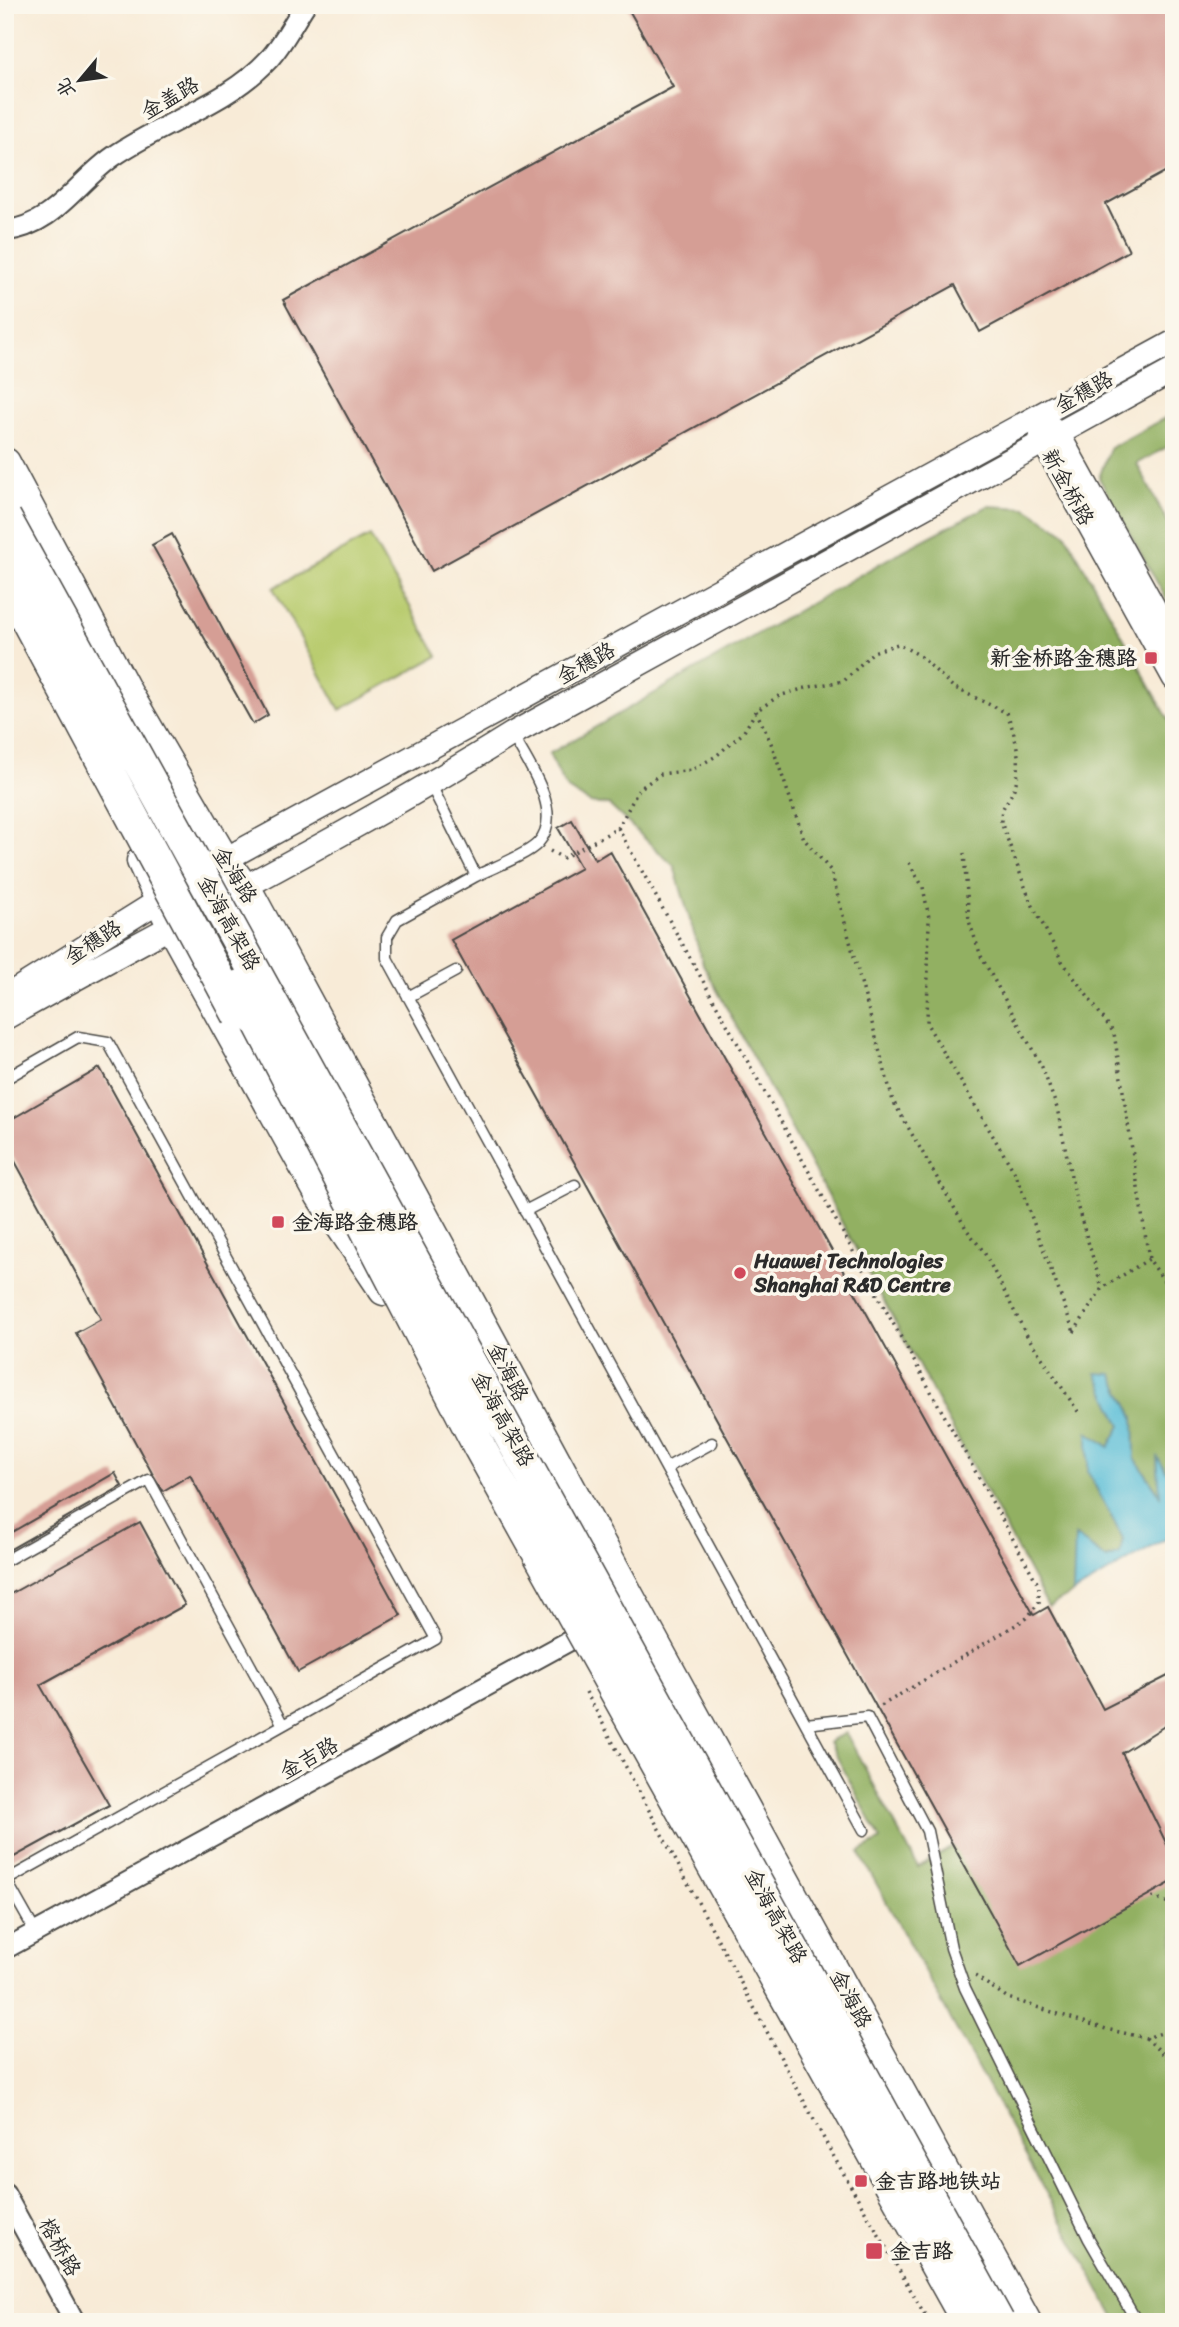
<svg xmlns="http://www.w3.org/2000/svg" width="1179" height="2327" viewBox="0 0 1179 2327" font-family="Sriracha,'LXGW WenKai TC',sans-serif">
<rect width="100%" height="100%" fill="#fbf7ec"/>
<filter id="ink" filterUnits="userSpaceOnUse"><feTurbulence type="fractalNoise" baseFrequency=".0143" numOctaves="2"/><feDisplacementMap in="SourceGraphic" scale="14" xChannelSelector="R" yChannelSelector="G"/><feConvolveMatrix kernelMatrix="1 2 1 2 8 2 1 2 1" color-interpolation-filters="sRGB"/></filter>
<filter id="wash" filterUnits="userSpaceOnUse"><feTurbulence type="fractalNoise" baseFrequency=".00686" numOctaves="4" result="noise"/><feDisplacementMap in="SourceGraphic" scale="28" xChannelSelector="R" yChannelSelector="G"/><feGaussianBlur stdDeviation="1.57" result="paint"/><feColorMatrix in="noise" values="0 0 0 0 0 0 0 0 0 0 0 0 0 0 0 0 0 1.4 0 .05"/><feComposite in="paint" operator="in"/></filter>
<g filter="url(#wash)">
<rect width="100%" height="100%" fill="#f8ebd7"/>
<path fill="#b9cc70" stroke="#727c4e" stroke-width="2" d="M370,536L438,656L340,710L273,588Z"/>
<path fill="#92b062" stroke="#5e6e46" stroke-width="2" d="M1174,413V443L1137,464L1174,535V613L1099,478L1110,448Z
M988,506L1026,508L1065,533L1174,729V1484L1157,1458L1161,1496L1135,1458L1134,1417L1112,1374H1097L1121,1426L1109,1447L1089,1433L1088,1472L1123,1539L1120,1554L1107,1559L1076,1536L1073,1593L1048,1607L703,964L674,866L609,805L590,803L566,788L549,754L893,556Z
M846,1733L918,1867L954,1846L1174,1881V2322H1117L859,1852L881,1840L829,1742Z"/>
<path fill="#59bdd7" stroke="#427481" stroke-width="2" d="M1096,1373L1112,1374L1134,1417L1135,1458L1160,1495L1157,1456L1174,1484V1534L1073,1593L1075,1536L1107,1559L1120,1554L1123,1539L1088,1472V1432L1109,1447L1121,1426Z"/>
<g id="blocks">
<path fill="#d59e95" d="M626,5H1174V167L1106,204L1129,251L980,332L955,285L432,571L283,300L673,87Z
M172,534L268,715L253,724L152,545Z
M572,820L595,860L610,851L1034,1615L1048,1607L1103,1709L1174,1673V1720L1122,1753L1174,1859V1881L1020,1966L451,940L581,868L558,828Z
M100,1068L401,1615L298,1672L190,1475L163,1491L152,1473L76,1333L101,1319L5,1143V1123Z
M115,1473L122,1486L5,1552V1536Z
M140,1522L185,1605L40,1685L109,1805L5,1862V1597Z"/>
</g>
</g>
<g filter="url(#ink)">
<use href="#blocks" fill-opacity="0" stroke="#4a4845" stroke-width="2"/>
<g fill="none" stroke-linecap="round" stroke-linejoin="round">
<g stroke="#4a4845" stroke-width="13">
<path id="service" d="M431,785L476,876C492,868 527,855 538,843C566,813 526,761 512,734
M476,876L397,920L387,937V958L864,1830
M408,997L456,971
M5,1079L78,1037L108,1042L436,1639L283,1725
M525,1211L575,1185
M666,1468L712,1443
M5,1561L149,1480L283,1725L5,1881
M806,1724L867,1717L927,1831L951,1948L965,1988L1089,2239L1137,2322
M6,1880L36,1933"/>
</g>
<g stroke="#4a4845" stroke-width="23">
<path id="minor" d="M5,231C55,225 76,182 114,156C163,122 228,104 269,59C283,44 293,23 305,5
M5,1949L593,1628
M5,2194L75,2322"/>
</g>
<g stroke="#4a4845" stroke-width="26">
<path id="tertiary" d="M1045,423L1057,432L1174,644
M1040,428L1043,441L1174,678
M5,997L224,860L1174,342
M5,1018C174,922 347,837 512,734L1174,370"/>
</g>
<g stroke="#4a4845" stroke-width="33">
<path id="primary" d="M5,463L127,693L224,860L251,898L633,1604L1026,2322
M142,861L178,938L321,1196L384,1290"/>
</g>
<path stroke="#4a4845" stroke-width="3.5" stroke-dasharray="2 5" stroke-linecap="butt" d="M5,433L10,442
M1168,697L1174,707
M756,711L771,743L804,839L831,871L893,1101L967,1230L984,1252L1026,1334L1079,1413
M618,828L1039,1586V1602L1027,1618L876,1709
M550,851L563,858L618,828L639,789L661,774L692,770L716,756L743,733L756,711L779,696L809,687L844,681L873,652L898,644L919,655L953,687L1007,713C1016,737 1024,766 1013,791C1007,804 1000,807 1001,822L1030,900L1062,961L1114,1033L1149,1259L1166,1284L1174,1283
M964,853L969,921L981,956L1042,1067L1057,1108L1077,1205L1102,1288
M909,863L923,887L929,918L927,1024L1016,1175L1074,1332
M1074,1332L1102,1288L1149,1259
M586,1692L830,2150L929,2322
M1152,1897L1174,1905
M975,1976L1008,1998L1106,2029L1146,2038L1174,2029
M1146,2038L1174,2064"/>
<use href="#service" stroke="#fff" stroke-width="10"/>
<use href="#minor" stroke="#fff" stroke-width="19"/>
<use href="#tertiary" stroke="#fff" stroke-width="23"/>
<use href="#primary" stroke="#fff" stroke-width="30"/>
<g stroke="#4a4845" stroke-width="35" stroke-linecap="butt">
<path id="trunk-bridge" d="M5,518L998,2322
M5,579L239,1016
M240,986L480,1448L968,2322"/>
</g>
<use href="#trunk-bridge" stroke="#fff" stroke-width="32"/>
</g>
</g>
<g fill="#d1495b" stroke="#fbf7ec" stroke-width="2.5">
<rect x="1144" y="651" width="14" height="14" rx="3.5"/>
<rect x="271" y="1215" width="14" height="14" rx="3.5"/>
<circle cx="740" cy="1273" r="7"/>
<rect x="854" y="2174" width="14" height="14" rx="3.5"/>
<rect x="865" y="2242" width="18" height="18" rx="3.5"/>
</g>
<g text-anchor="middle" stroke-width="7" stroke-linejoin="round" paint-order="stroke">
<g font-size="21" fill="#2b2b2b" stroke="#fbf7ec">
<text transform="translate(170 98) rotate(-30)" y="7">金盖路</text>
<text transform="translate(1084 392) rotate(-29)" y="7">金穗路</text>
<text transform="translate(1068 487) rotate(61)" y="7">新金桥路</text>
<text transform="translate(586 663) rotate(-29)" y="7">金穗路</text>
<text transform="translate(235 875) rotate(57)" y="7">金海路</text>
<text transform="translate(229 923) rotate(61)" y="7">金海高架路</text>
<text transform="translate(93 942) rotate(-33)" y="7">金穗路</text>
<text transform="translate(508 1372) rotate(62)" y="7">金海路</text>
<text transform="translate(503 1419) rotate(61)" y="7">金海高架路</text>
<text transform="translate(309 1758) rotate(-29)" y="7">金吉路</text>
<text transform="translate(776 1916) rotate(61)" y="7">金海高架路</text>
<text transform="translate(851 1999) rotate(61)" y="7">金海路</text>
<text transform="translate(60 2247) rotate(61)" y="7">榕桥路</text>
</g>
<g font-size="21" font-weight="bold" fill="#2b2b2b" stroke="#fbf7ec" text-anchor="start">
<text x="1137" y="665" text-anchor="end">新金桥路金穗路</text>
<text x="292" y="1229">金海路金穗路</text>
<text x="754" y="1268">Huawei Technologies<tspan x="754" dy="24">Shanghai R&amp;D Centre</tspan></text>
<text x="875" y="2188">金吉路地铁站</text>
<text x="890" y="2258">金吉路</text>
</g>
</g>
<rect width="1179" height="2327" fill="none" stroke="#fbf7ec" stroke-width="28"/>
<g transform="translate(80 80) rotate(241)" stroke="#fbf7ec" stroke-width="5" paint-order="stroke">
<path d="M0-5L12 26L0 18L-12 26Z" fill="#2b2b2b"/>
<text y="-10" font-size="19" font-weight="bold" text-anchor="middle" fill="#2b2b2b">北</text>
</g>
</svg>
